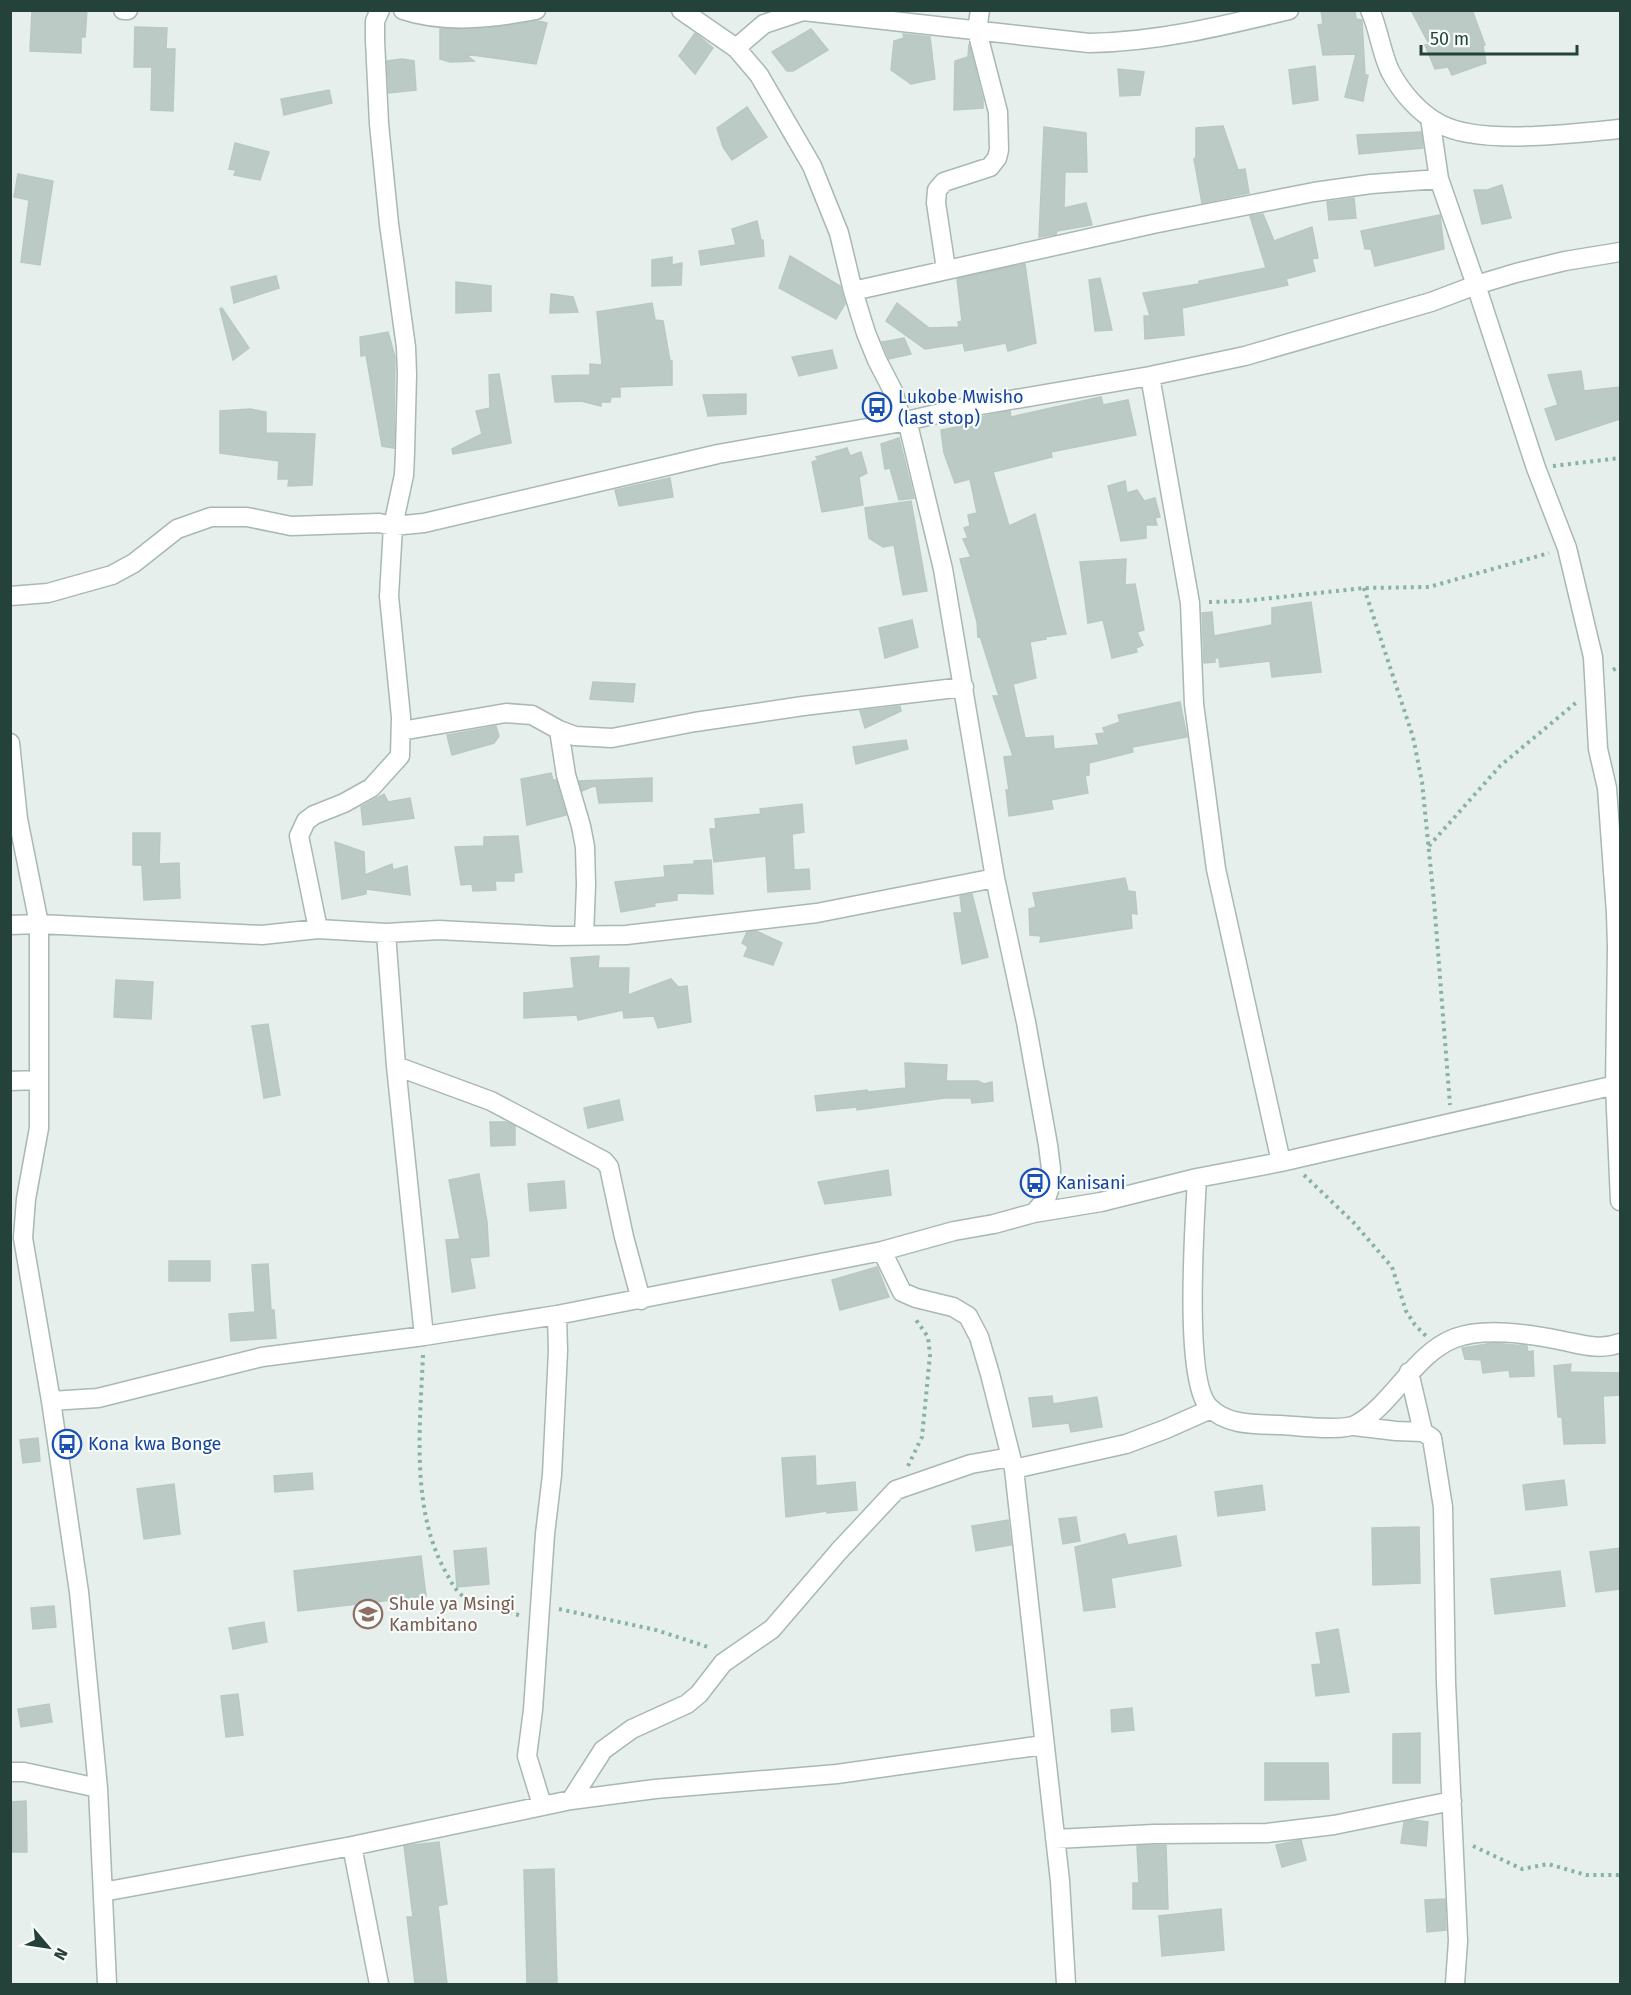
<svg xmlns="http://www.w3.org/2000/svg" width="1631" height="1995" viewBox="0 0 1631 1995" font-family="'Fira Sans',sans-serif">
<rect width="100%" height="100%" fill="#e6efeb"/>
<path fill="#bbcac4" stroke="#b8c9c2" stroke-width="1.5" d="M32,10H87L85,37H81V53L30,51Z
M1321,10H1355L1356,19L1362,20L1365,75H1368L1363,101L1345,97L1356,54L1323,55L1318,25L1323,24Z
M1411,10H1472L1485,45L1483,46L1486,63L1452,75L1448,67L1435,69L1425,45L1429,44Z
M538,21L547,23L536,64L465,54L474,61L450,62L440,59V29L487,28Z
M135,27L167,28L166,49H175L173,111L151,110L152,67H134Z
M811,29L828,50L793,71H787L772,52Z
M695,33L713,48L695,74L679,56Z
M903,34L930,37L935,79L911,84L891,70L894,41L904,38Z
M969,44L983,100V108L954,110L955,61L968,57Z
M402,59L414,61L416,90L389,93L387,61Z
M1315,66L1318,100L1293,104L1289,70Z
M1118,69L1144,72L1140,95L1120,96Z
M329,90L332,103L284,115L281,99Z
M747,107L767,137L732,160L723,147L717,128Z
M1223,126L1238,170L1245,169L1249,193L1202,203L1194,159L1196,158V128Z
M1044,127L1086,133L1087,172H1065L1064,208L1086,203L1092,225L1057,231L1056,234L1039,237Z
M1421,132L1423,148L1359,154L1357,135Z
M235,143L269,152L260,180L234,175L236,170L229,169Z
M18,174L53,181L40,265L21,262L29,200L14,197Z
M1502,185L1511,218L1482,224L1474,190H1487Z
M1354,198L1356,218L1329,220L1327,202Z
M1263,214L1274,241L1312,227L1318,258L1312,259L1315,271L1286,279L1288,285L1182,308L1184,335L1145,339L1144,316H1150L1143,293L1199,284V281L1266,268L1250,216Z
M1440,215L1444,249L1375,266L1371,249H1365L1361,231Z
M757,221L761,240H763L764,256L701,265L699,251L736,245L732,229Z
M790,256L840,286L845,304L836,319L779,288Z
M672,257V265L682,263L681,285L652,286V260Z
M1025,264L1036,343L1008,351L1006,343L965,351L963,343L925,349L886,321L897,303L929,328L959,327L958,322L962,321L957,279Z
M276,276L279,288L234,303L231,287Z
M1100,278L1112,330L1095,331L1089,280Z
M456,282L491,286V311L456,313Z
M551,294L573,297L578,312L550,313Z
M652,303L655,320L663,321L670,361H672V385L620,387V397H611L610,402H601V406L581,401L555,402L552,376L590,375V364L602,365L597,312Z
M222,308L249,348L233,360L220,309Z
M388,332L395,357L394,448L382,446L366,355L361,356L360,337Z
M904,338L911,354L889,359L882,342Z
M832,350L837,368L799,376L792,357Z
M1581,371L1584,391L1620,387V419L1556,440L1545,409L1558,405L1548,375Z
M499,374L511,443L453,454L452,449L482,434L476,411L490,408L489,375Z
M746,394V414L708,416L703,395Z
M1101,397L1103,405L1128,400L1136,435L1051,452L1052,457L993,472L1009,526L1035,514L1066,634L1045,637L1046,639L1030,642L1036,678L1013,684L1025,738L1053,736L1054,749L1099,745L1096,734L1105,733L1103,728L1120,722L1118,715L1180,702L1187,737L1132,747L1133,752L1089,763V775L1085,776L1088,793L1051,800L1053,809L1009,816L1006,790H1009L1004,757L1013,756L993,696H999L980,636L978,637L977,622L960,559L971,557L963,539L968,538L964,528L970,526L968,515L977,513L970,479L955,483L944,453L941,430L962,426L961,421L1010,411L1011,417Z
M250,409L266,412V433L315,434L312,485L288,486L289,479H278L279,461L220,453V411Z
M899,438L914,498L899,500L890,468L885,469L881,444Z
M847,448L850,456L861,452L867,473L859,477L863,505L822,512L812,462L818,460L816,457Z
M670,478L673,497L619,506L615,490Z
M1125,481L1127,493L1137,490L1144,501L1155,498L1160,517L1155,518L1157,525H1146V538L1121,541L1108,486Z
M911,501L927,591L903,595L894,545L883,547L869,538L865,508Z
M1126,559L1125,585L1135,584L1144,630L1137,632L1143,645L1136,648L1137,652L1112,658L1103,620L1088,623L1080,562Z
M1311,602L1321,672L1272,677L1270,661L1220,667L1219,658H1215V662L1204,663L1202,613L1212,612L1214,636L1272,625V608Z
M912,620L918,647L885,658L879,628Z
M593,682L635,684L633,702L590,699Z
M900,706L901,711L865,728L860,711Z
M496,726L499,736L494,743L452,755L447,735Z
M906,740L908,749L856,764L853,747Z
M551,773L553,780H556L566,815L527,825L521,779Z
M652,778V801L599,803L596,785L582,791L579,781Z
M384,794L388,802L410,798L414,818L363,825L361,807Z
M802,804L804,832L792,834L794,870L809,869L810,889L768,892L766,856L714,862L710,829H716L715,819L761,814L760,809Z
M133,833H160L159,864L179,863L180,898L144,900L142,865H133Z
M518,836L522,872L514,873V881H495L496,890L473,891L472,884L461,885L455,847L484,846V837Z
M335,842L364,852L365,875L392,864L393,870L407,866L410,895L366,889V894L342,899Z
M711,860L713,894L677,893V900L654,903L655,906L621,912L615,882L665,877L664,866L694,864V861Z
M1125,878L1128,891L1135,892L1137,914L1131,913L1132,928L1040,942L1041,936L1030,935L1029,909L1036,907L1033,893Z
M972,894L988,957L962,964L954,913H962L960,896Z
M756,931L782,943L773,965L744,956L748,947L742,943L747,932Z
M599,956L598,968H629L628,995L671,979L678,987L687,986L691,1022L658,1028L654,1016L624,1018L623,1010L578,1020L577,1015L524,1018V993L574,988L571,958Z
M116,980L153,982L151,1019L114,1017Z
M268,1024L280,1095L264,1098L252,1026Z
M905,1063L947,1065L946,1081H978L984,1084L992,1082L993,1101L972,1103L971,1098H945L857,1110V1107L817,1111L815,1096L867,1090V1092L906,1088Z
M619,1100L623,1120L588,1128L584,1108Z
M490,1122H506L515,1126V1145L491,1146Z
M888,1170L891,1195L825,1204L818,1182Z
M479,1174L487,1222L489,1256L470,1258L475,1288L452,1292L446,1240L460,1239L449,1180Z
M564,1181L566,1208L530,1211L528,1184Z
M169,1261H210V1281H169Z
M268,1264L271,1310H274L276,1338L231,1341L229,1314L255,1312L252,1265Z
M877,1267L889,1297L840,1310L832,1280Z
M1493,1343L1527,1346L1528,1352L1533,1351L1534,1376L1510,1377L1509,1370L1483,1373L1481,1360L1465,1359L1462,1348Z
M1571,1364L1570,1372L1620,1373V1395L1603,1396L1605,1443L1564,1444L1562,1417H1558L1554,1366Z
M1052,1396L1053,1404L1097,1397L1102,1427L1071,1432L1069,1423L1033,1427L1029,1398Z
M38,1438L40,1461L23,1463L20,1440Z
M815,1456L816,1486L855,1482L857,1510L827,1513V1511L786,1517L782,1458Z
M312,1473L313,1489L275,1492L274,1476Z
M1564,1480L1567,1505L1526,1510L1523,1485Z
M174,1484L180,1534L144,1539L137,1489Z
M1262,1485L1265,1510L1218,1516L1215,1492Z
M1076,1517L1080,1541L1063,1544L1059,1519Z
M1008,1520L1011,1545L976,1551L972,1526Z
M1419,1527L1420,1583L1373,1585L1372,1528Z
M1125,1534L1128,1545L1176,1536L1181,1566L1111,1578L1115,1607L1084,1611L1075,1547Z
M486,1548L489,1584L457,1587L454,1551Z
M1620,1548V1589L1596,1592L1590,1552Z
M421,1556L426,1596L298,1611L294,1571Z
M1560,1571L1565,1606L1495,1614L1491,1579Z
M54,1606L56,1627L33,1629L31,1608Z
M264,1622L267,1642L233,1649L229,1628Z
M1338,1629L1349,1692L1316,1696L1312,1665L1321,1664L1316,1633Z
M238,1694L243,1735L226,1737L221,1696Z
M49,1704L52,1722L21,1727L18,1709Z
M1132,1708L1134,1730L1112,1732L1111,1710Z
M1420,1733V1783H1393V1734Z
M1265,1763H1328L1329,1799L1265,1800Z
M26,1801L27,1852H10V1802Z
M1413,1820L1428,1822L1426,1846L1401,1843L1404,1822Z
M1301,1840L1306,1860L1282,1867L1276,1845Z
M439,1842L447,1904L438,1906L447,1984H415L407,1917H413L404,1846Z
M1166,1845L1168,1909H1133V1883H1139L1137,1846Z
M554,1869L557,1984H527L524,1870Z
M1445,1899L1446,1930L1427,1932L1425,1900Z
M1221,1909L1224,1950L1162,1956L1159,1916Z"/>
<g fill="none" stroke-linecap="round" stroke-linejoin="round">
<g stroke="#a8b8b2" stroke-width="21">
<path id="minor" d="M123,10H128
M403,10C445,24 493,18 536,10
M681,10L736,48L759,75L812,166L839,233L853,291L866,333L877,360L893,391L902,422
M1370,10C1379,30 1381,52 1390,71C1401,92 1419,113 1440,124C1480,146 1574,133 1620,129
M736,48L764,24L803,11L1089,43C1157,42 1223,26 1289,10
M1430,118L1439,179L1476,285L1536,468L1567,548L1593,657L1598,749L1607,788L1616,913L1617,948L1615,1086L1620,1201
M946,269L936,203L937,190L944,182L990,167L997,158L999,150L998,112L977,31L980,10
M853,291L1153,224L1314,192L1371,184L1439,179
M1150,376L1190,603L1194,704L1216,869L1281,1162
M907,420L943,569L995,878L1026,1022L1048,1145L1051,1169L1050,1187L1046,1199L1034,1213
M10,596L48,593L112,575L134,563L177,529L211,517H247L291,526L379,523L393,526L424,523L718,454L902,422L958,409L1150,376L1245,356L1431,302L1476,285L1516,273L1565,261L1620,252
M559,730L566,775L581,826L585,847L586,885L584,936
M401,731L506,713L532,715L559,730L575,736L612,738L695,722L803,706L964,687
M10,743L18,819L39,924V1128L26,1199L23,1238L51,1401L79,1592L98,1788L107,1984
M10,925L39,924L262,935L318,929L386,933L439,930L554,936L626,935L817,913L995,878
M318,929L299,836L306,821L314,815L344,803L371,788L400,756L401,717L389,596L393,526L404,475L405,453L407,374L406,347L389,224L379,124L375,40V21L380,10
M386,933L396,1066L424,1336
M396,1066L491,1101L604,1161L609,1167L624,1237L641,1300
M10,1081L39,1080
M1197,1178C1195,1219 1183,1380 1209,1407C1227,1426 1257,1424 1281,1425C1299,1426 1343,1432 1357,1424C1392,1405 1415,1353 1455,1338C1485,1327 1528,1334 1559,1340C1580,1344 1599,1351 1620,1343
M882,1251L902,1292L916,1298L953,1307L968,1316L979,1337L990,1374L1014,1469L1060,1881L1066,1984
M1409,1372L1423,1432
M51,1401L98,1398L262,1357L424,1336L557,1315L882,1251L954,1231L994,1224L1034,1213L1101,1202L1197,1178L1281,1162L1620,1084
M1354,1426L1396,1431L1423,1432L1432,1438L1443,1507L1446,1683L1458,1941L1455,1984
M1014,1469L1126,1444L1166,1429L1211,1409
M10,1772H24L98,1788
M571,1800L603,1750L632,1729L687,1704L699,1694L723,1663L772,1629L839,1551L896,1490L971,1464L1011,1457
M542,1805L527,1756L533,1710L545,1534L552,1475L558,1351L557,1315
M1055,1839L1154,1834L1267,1833L1334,1825L1452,1801
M352,1846L379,1984
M103,1892L352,1846L571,1800L655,1789L837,1774L1043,1745"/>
</g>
<path stroke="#86b3a5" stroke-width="4" stroke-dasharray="3 4.5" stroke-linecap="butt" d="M1553,466L1620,458
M1364,588L1413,737L1422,782L1434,901L1450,1105
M1209,602L1244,601L1364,588L1429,587L1549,553
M1613,670L1620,666
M1429,846L1500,766L1578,701
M1304,1175L1354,1223L1392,1267L1406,1311L1415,1325L1426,1336
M423,1355C420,1426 410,1513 448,1576C452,1584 457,1592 465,1598C480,1608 504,1610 522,1616
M908,1466L922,1437L930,1355L928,1337L914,1317
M559,1609L656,1630L711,1648
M1473,1846L1522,1869L1548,1864L1586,1875H1620"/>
<use href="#minor" stroke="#fff" stroke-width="18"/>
</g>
<defs>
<g id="bus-ring" transform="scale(1.5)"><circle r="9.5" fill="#f7fbf9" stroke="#1a4fb4" stroke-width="1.5"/><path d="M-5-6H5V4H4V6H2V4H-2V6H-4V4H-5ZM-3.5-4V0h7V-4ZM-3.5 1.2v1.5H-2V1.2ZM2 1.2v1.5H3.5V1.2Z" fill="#1a4fb4"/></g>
<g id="school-ring" transform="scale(1.5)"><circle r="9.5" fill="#f7fbf9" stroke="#8d6e63" stroke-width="1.5"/><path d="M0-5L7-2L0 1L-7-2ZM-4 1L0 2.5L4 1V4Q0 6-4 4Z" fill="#8d6e63"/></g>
</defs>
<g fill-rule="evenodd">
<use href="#bus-ring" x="877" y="407"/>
<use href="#bus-ring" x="1035" y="1183"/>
<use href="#bus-ring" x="67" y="1444"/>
<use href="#school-ring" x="368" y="1614"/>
</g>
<g text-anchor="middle" stroke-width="4.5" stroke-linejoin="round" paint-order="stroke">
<g font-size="18" fill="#164399" stroke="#f7fbf9" text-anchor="start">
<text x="898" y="403">Lukobe Mwisho<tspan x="898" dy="21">(last stop)</tspan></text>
<text x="1056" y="1189">Kanisani</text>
<text x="88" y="1450">Kona kwa Bonge</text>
</g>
<g font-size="18" fill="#785e54" stroke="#f7fbf9" text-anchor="start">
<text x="389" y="1610">Shule ya Msingi<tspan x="389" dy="21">Kambitano</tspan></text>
</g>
</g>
<rect width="1631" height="1995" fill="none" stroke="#24423a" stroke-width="24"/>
<g transform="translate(48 1947) rotate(119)" stroke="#f7fbf9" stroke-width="4.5" paint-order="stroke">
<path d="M0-4.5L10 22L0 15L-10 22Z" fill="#24423a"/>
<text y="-9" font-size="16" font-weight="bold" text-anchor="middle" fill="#24423a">N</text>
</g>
<path d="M1421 45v9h156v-9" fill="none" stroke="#24423a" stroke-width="3"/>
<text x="1430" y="45" font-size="18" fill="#24423a" stroke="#f7fbf9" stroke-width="4.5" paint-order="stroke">50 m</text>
</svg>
